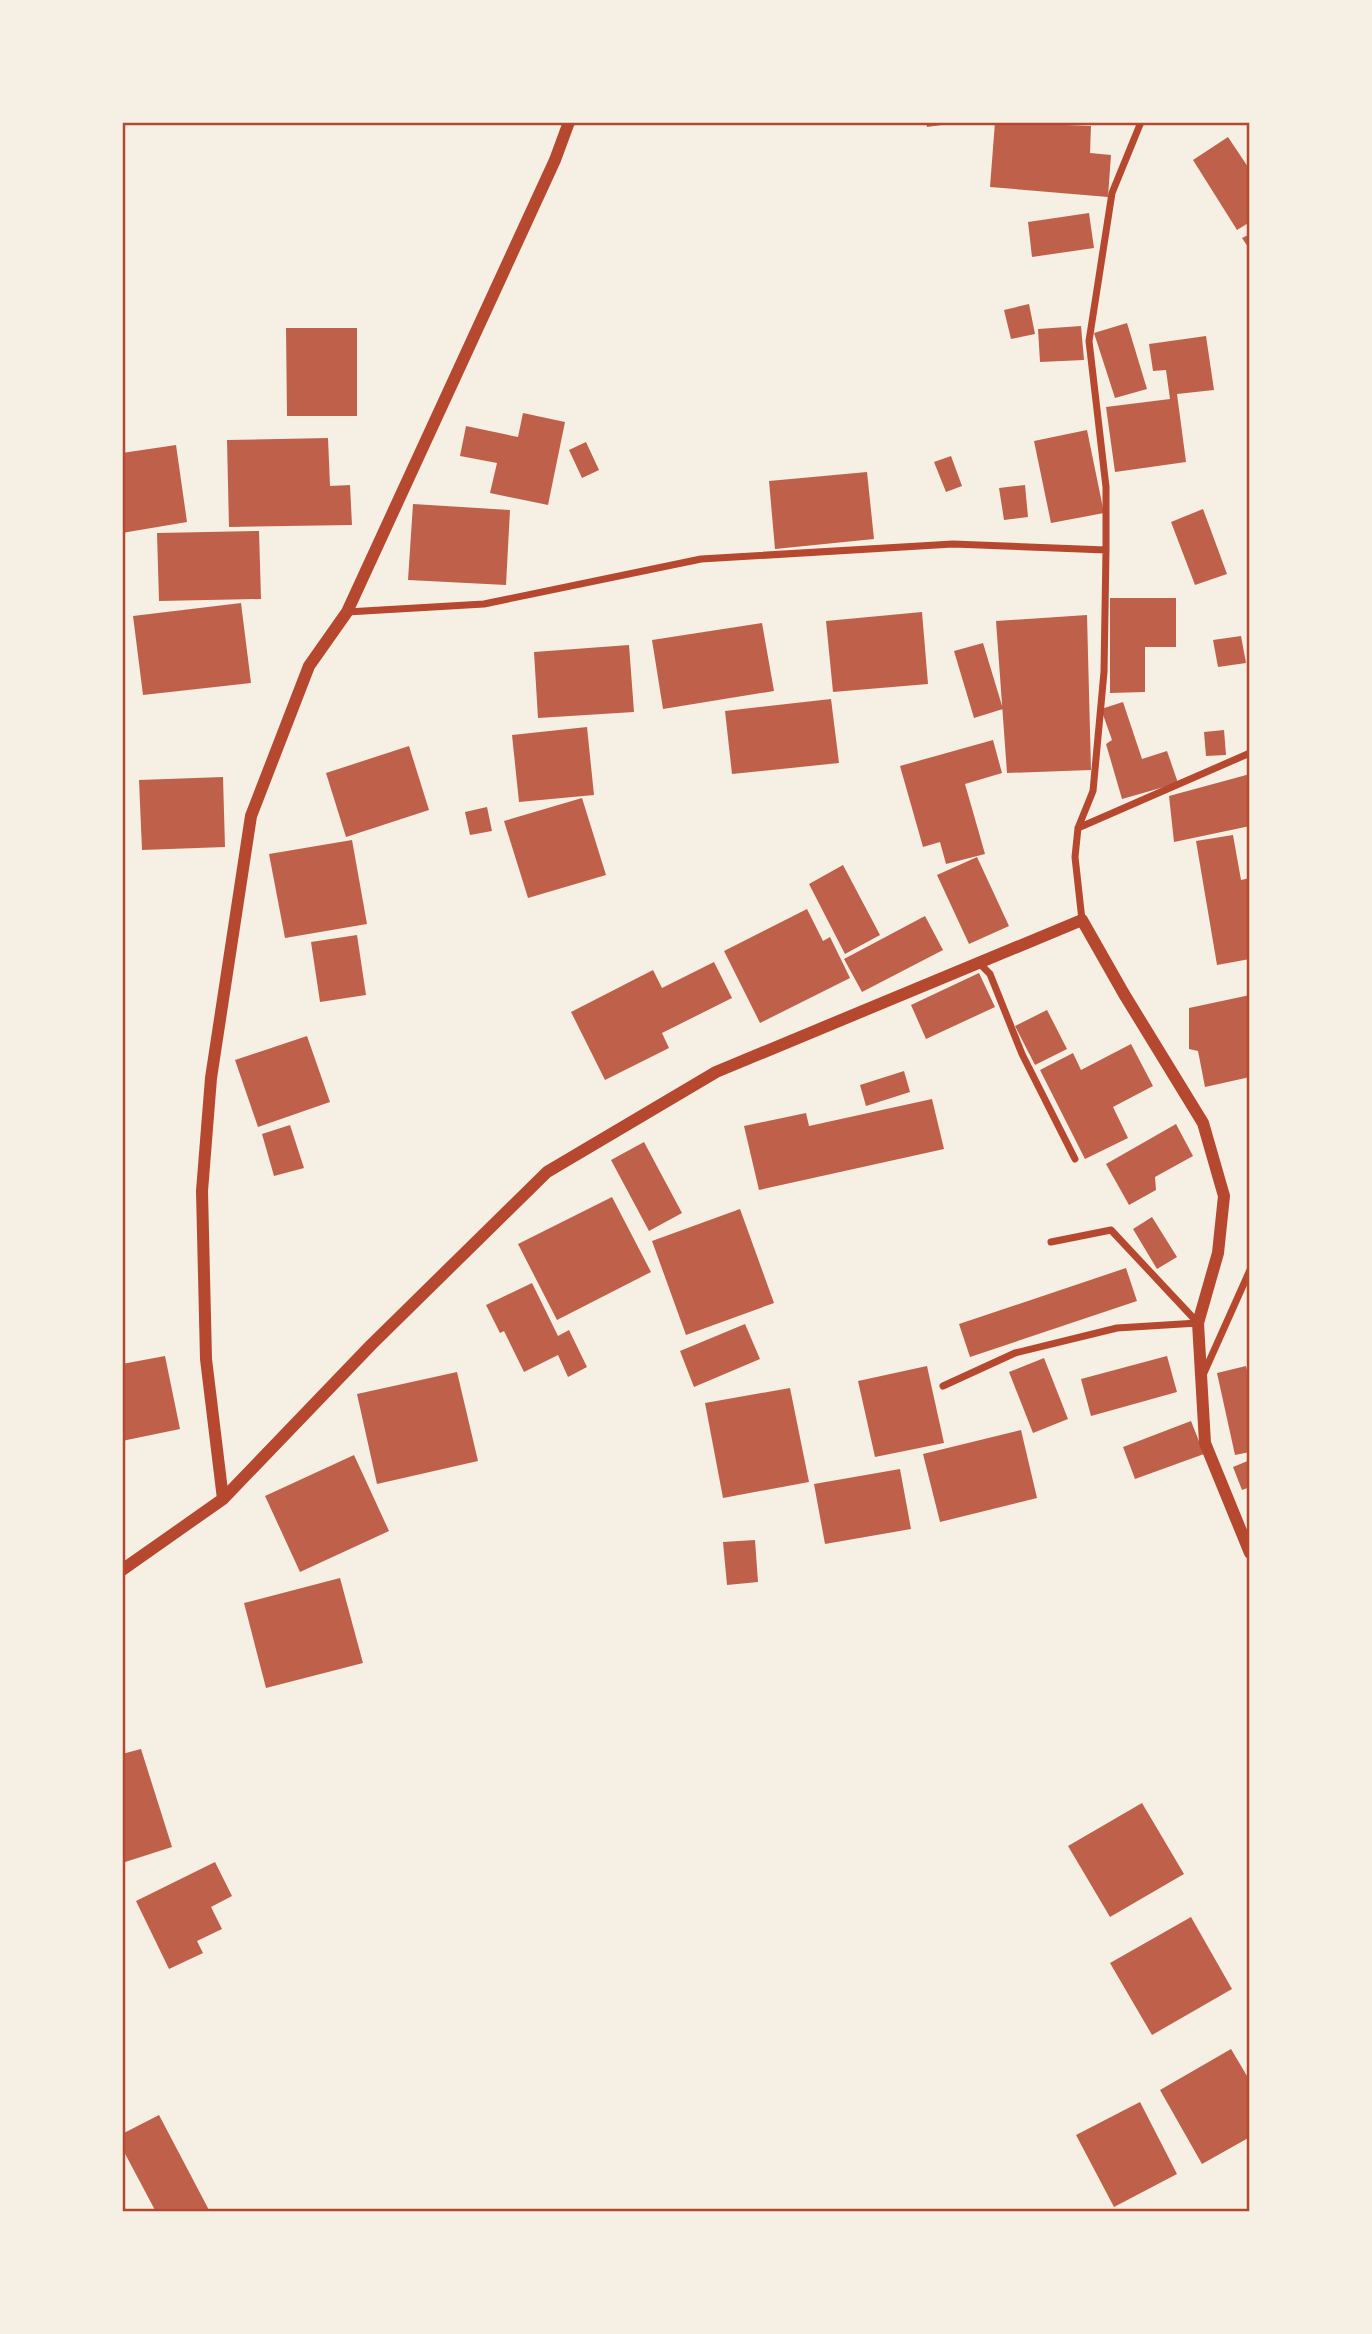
<svg xmlns="http://www.w3.org/2000/svg" width="1372" height="2334" viewBox="0 0 1372 2334" font-family="Manrope,sans-serif">
<rect width="100%" height="100%" fill="#f6efe4"/>
<path fill="#bf614a" d="M926,122H949V124L927,127Z
M995,122L1091,126L1090,153L1111,155L1108,197L990,187Z
M1228,137L1250,170V222L1237,230L1193,160Z
M1089,213L1094,248L1032,257L1028,222Z
M1250,234V250L1242,238Z
M1029,304L1035,334L1011,339L1004,310Z
M1127,323L1147,389L1115,398L1094,333Z
M1081,326L1084,360L1040,362L1038,329Z
M286,328H357V416H287Z
M1206,336L1214,390L1177,394L1186,462L1115,472L1106,407L1170,399L1166,370L1153,371L1149,344Z
M523,413L565,422L548,505L490,493L497,463L460,456L466,426L518,437Z
M1087,430L1104,513L1051,523L1034,441Z
M328,438L330,486L350,485L352,525L229,527L227,440Z
M586,442L599,470L582,478L569,450Z
M176,445L187,522L122,533V453Z
M951,456L962,486L946,492L934,462Z
M867,472L874,539L775,549L769,481Z
M1025,485L1028,517L1004,520L999,488Z
M413,504L510,510L506,585L408,580Z
M1203,509L1227,574L1195,585L1171,522Z
M259,531L261,599L159,601L157,533Z
M1110,598H1176V647H1145V692L1110,693Z
M241,603L251,683L143,695L133,616Z
M922,612L928,684L833,692L826,621Z
M1087,615L1091,770L1007,773L996,621Z
M762,623L774,691L663,709L652,640Z
M1241,636L1246,663L1218,667L1213,640Z
M983,643L1003,709L974,718L954,651Z
M629,645L634,712L538,718L534,652Z
M831,699L839,763L732,774L725,711Z
M1123,702L1142,759L1167,751L1178,783L1122,799L1106,744L1112,740L1101,709Z
M587,727L594,795L519,802L512,735Z
M1224,730L1226,755L1206,756L1204,732Z
M993,740L1002,773L965,784L985,854L946,864L940,842L923,847L900,766Z
M409,746L429,810L346,837L326,773Z
M1250,774V826L1174,842L1169,796Z
M223,777L225,847L142,850L139,780Z
M582,798L606,875L528,898L504,821Z
M487,807L492,831L470,835L465,812Z
M1233,835L1241,880L1250,878V959L1217,965L1196,841Z
M352,840L367,924L285,938L269,854Z
M977,857L1009,926L969,944L937,875Z
M843,865L880,935L845,954L809,884Z
M807,909L823,941L830,937L850,978L760,1023L724,951Z
M925,916L943,950L862,992L844,959Z
M357,935L366,995L320,1002L311,942Z
M714,962L732,998L662,1033L669,1048L605,1080L571,1012L653,970L662,988Z
M979,973L995,1007L926,1039L911,1005Z
M1250,995V1077L1205,1087L1198,1051L1189,1049V1008Z
M1047,1010L1067,1049L1035,1065L1015,1026Z
M307,1036L330,1102L258,1127L235,1060Z
M1131,1044L1153,1086L1113,1107L1128,1138L1085,1159L1040,1070L1073,1053L1081,1070Z
M904,1071L910,1092L866,1106L860,1085Z
M932,1099L944,1149L759,1190L744,1126L806,1113L809,1126Z
M1176,1124L1193,1156L1155,1177L1156,1190L1129,1205L1106,1164Z
M290,1125L304,1168L274,1176L262,1134Z
M644,1142L682,1213L649,1231L611,1160Z
M612,1197L651,1272L557,1320L518,1244Z
M740,1209L774,1303L686,1335L652,1241Z
M1152,1217L1177,1257L1157,1269L1133,1229Z
M1126,1268L1137,1301L970,1357L959,1324Z
M532,1283L558,1336L569,1330L587,1367L568,1377L558,1355L524,1372L504,1331L500,1333L486,1305Z
M745,1324L760,1359L694,1387L680,1351Z
M165,1356L180,1429L122,1441V1364Z
M1167,1356L1177,1392L1091,1416L1081,1379Z
M1044,1358L1068,1419L1033,1433L1009,1372Z
M927,1366L944,1443L875,1457L858,1381Z
M1246,1366L1250,1383V1452L1235,1455L1217,1373Z
M457,1372L478,1461L377,1484L357,1394Z
M790,1388L809,1482L723,1498L705,1403Z
M1191,1421L1204,1454L1135,1479L1123,1447Z
M1021,1430L1037,1498L940,1522L923,1454Z
M354,1455L389,1531L300,1572L265,1496Z
M1250,1460V1487L1242,1490L1233,1467Z
M900,1469L911,1529L825,1544L814,1484Z
M755,1540L758,1582L727,1585L723,1542Z
M340,1578L363,1663L266,1688L244,1603Z
M141,1749L172,1847L122,1863V1754Z
M1142,1803L1184,1874L1110,1917L1068,1846Z
M215,1862L232,1896L211,1907L222,1929L197,1941L203,1953L169,1969L136,1901Z
M1191,1917L1232,1989L1152,2035L1110,1963Z
M1231,2049L1250,2081V2137L1202,2164L1160,2090Z
M1140,2102L1177,2174L1114,2207L1076,2135Z
M159,2115L210,2212H156L122,2148V2134Z"/>
<g fill="none" stroke-linecap="round" stroke-linejoin="round">
<path stroke="#b5482f" stroke-width="7" d="M347,612L484,604L701,559L953,544L1106,550
M1078,828L1250,753
M1082,920L1075,857L1078,828L1093,791L1104,672L1106,550V487L1089,341L1112,193L1141,122
M979,963L990,974L1022,1054L1075,1159
M1051,1242L1111,1230L1198,1323
M1203,1375L1250,1270
M943,1386L1015,1353L1117,1328L1198,1323"/>
<path stroke="#b5482f" stroke-width="12" d="M223,1499L206,1359L202,1191L211,1078L251,816L309,666L347,612L555,160L569,122
M122,1570L223,1499L371,1345L547,1172L716,1072L1082,920L1124,994L1203,1123L1224,1196L1218,1253L1198,1323L1205,1443L1250,1553"/>
</g>
<rect width="1372" height="2334" fill="none" stroke="#f6efe4" stroke-width="248"/>
<rect x="124" y="124" width="1124" height="2086" fill="none" stroke="#b5482f" stroke-width="2.5"/>
</svg>
